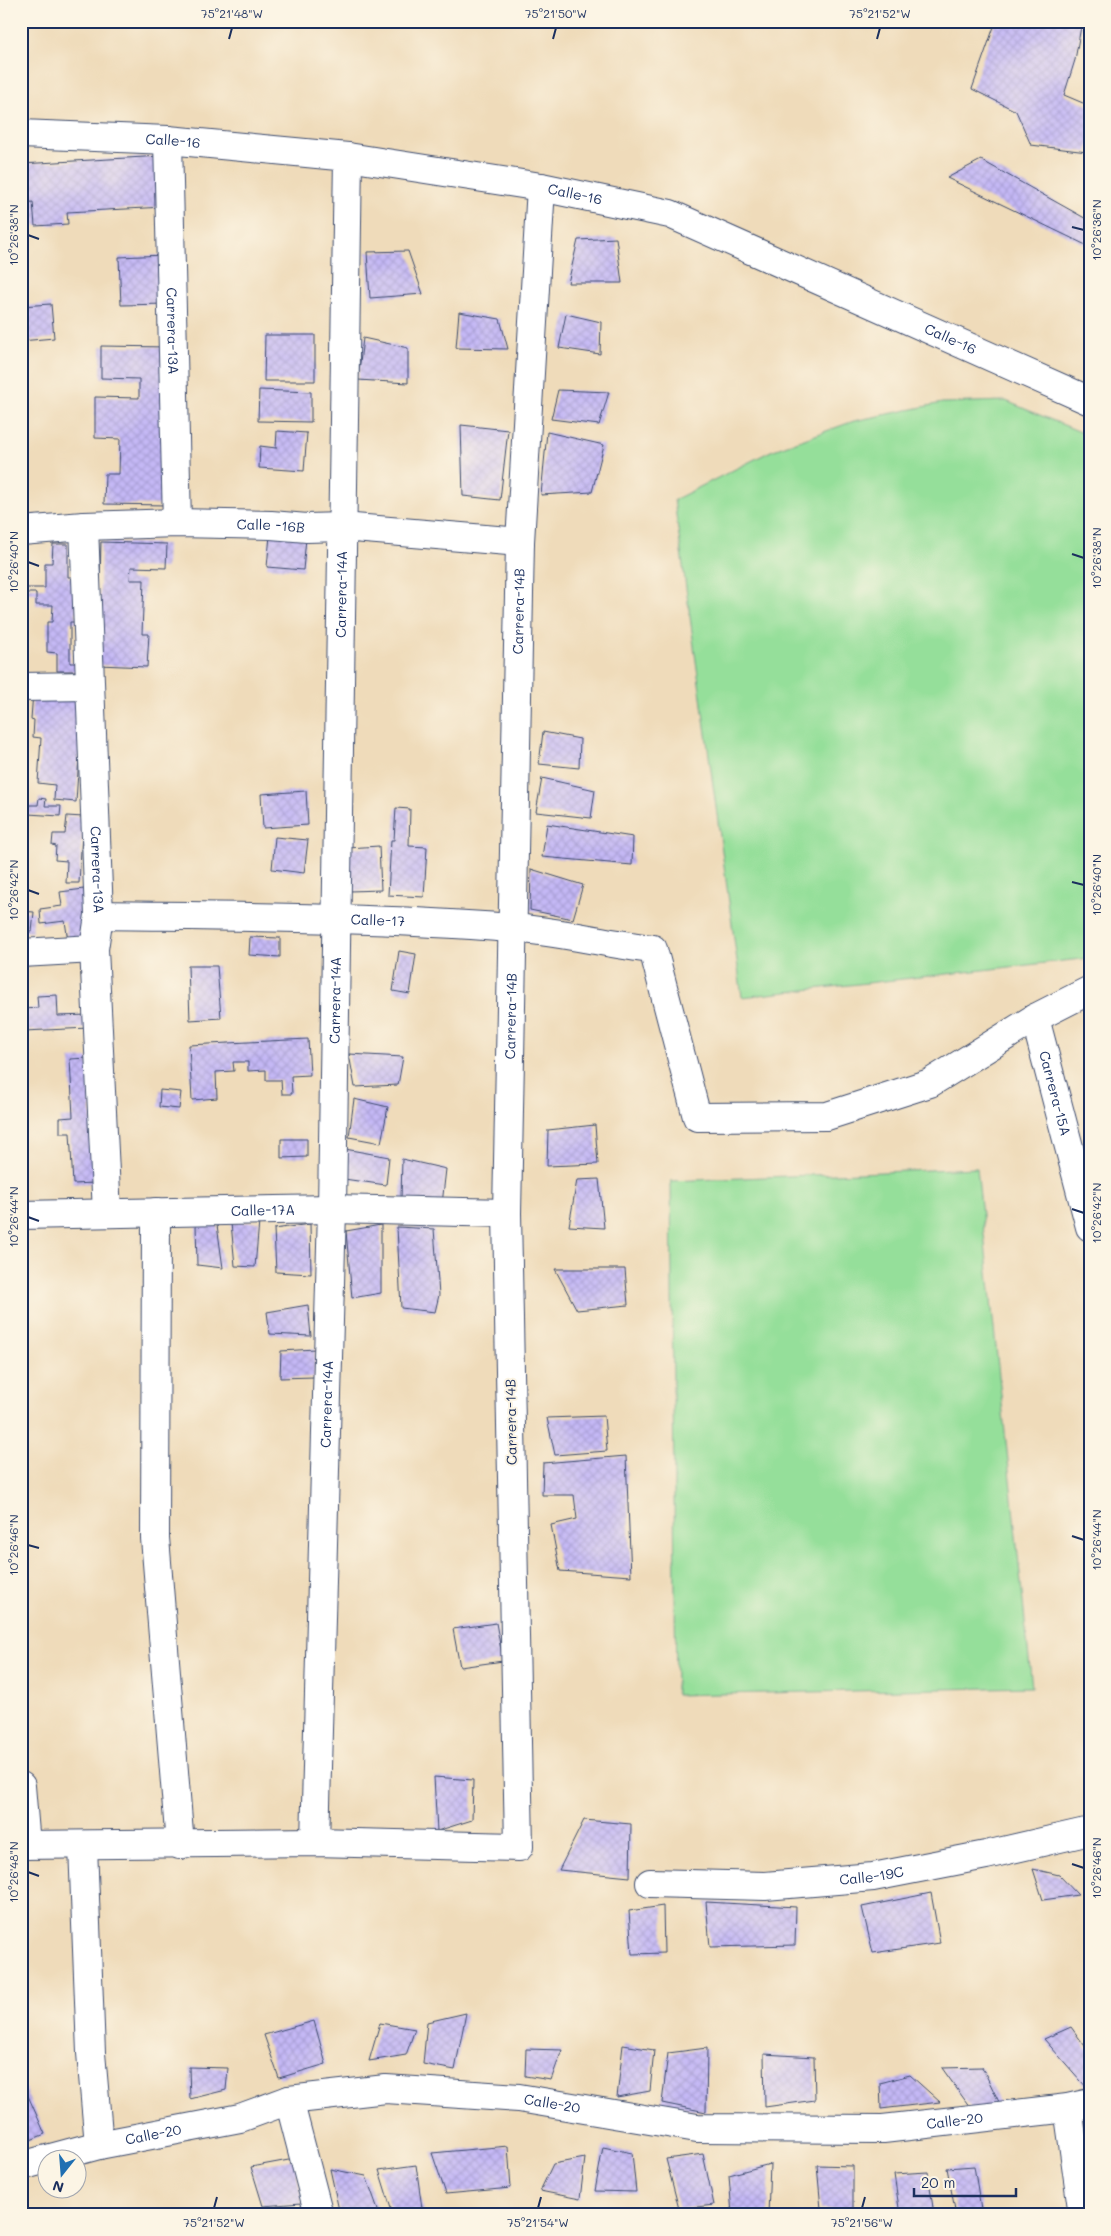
<svg xmlns="http://www.w3.org/2000/svg" width="1111" height="2236" viewBox="0 0 1111 2236" font-family="Mali,sans-serif">
<defs>
<pattern id="building-cross-hatch" width="8" height="8" patternUnits="userSpaceOnUse" patternTransform="scale(1.25)"><rect width="8" height="8" fill="#c4b8f5"/><path d="M0 0l8 8M0 8l8-8" fill="none" stroke="#a89ed4"/></pattern>
</defs>
<rect width="100%" height="100%" fill="#fcf5e5"/>
<filter id="ink" filterUnits="userSpaceOnUse"><feTurbulence type="fractalNoise" baseFrequency=".02" numOctaves="2"/><feDisplacementMap in="SourceGraphic" scale="10" xChannelSelector="R" yChannelSelector="G"/><feConvolveMatrix kernelMatrix="1 2 1 2 8 2 1 2 1" color-interpolation-filters="sRGB"/></filter>
<filter id="wash" filterUnits="userSpaceOnUse"><feTurbulence type="fractalNoise" baseFrequency=".0096" numOctaves="4" result="noise"/><feDisplacementMap in="SourceGraphic" scale="20" xChannelSelector="R" yChannelSelector="G"/><feGaussianBlur stdDeviation="1.12" result="paint"/><feColorMatrix in="noise" values="0 0 0 0 0 0 0 0 0 0 0 0 0 0 0 0 0 1.4 0 .05"/><feComposite in="paint" operator="in"/></filter>
<g filter="url(#wash)">
<rect width="100%" height="100%" fill="#efdbba"/>
<path fill="#95df9a" stroke="#58877c" d="M1006,401L1090,436V958L742,997L674,500L771,451L854,421L942,403Z
M977,1168L1032,1687L676,1695L671,1181Z"/>
<g id="blocks">
<path fill="url(#building-cross-hatch)" d="M996,21H1082L1075,60L1064,95L1090,106V141L1087,152L1031,145L1016,111L972,89Z
M162,156L165,207L67,212L68,224L35,226L33,202L21,203V164Z
M981,160L1090,221V247L947,178Z
M616,238L622,283H568L578,240Z
M408,251L423,294L370,298L367,252Z
M164,255L166,304L121,305L119,257Z
M51,304L54,338L21,341V306Z
M459,312L500,319L508,349L456,348Z
M566,314L601,322L600,354L559,348Z
M265,335H315V381H264Z
M363,338L408,348V383L358,380Z
M101,346L169,347L166,505L104,504L105,474H119L120,439L95,438V397L139,398V379L101,378Z
M259,390L311,392V422L258,421Z
M558,390L609,392L599,425L551,419Z
M461,425L508,430L500,500L463,496Z
M277,431L307,433L304,471L259,468L260,446L276,448Z
M547,432L604,445L592,492L541,495Z
M271,525L307,528L303,570L267,567Z
M101,542L167,544L166,568L131,567L130,580H144L142,634H149L147,667L98,665Z
M53,544H68V577H76V622H70V663H76V671H57V653L47,652V622H52L53,605H36V593H26V588H45V563H52Z
M33,692L83,696L76,802L54,800L55,785L38,783L41,738L33,737L34,720L31,719Z
M543,732L580,739L579,768L539,764Z
M542,778L595,790L591,818L536,812Z
M306,791L308,825L263,828L261,794Z
M39,798L46,799L45,806H61L60,816L28,814L29,805H38Z
M396,808L410,809L409,846L427,847L424,897L388,895L391,840H394Z
M67,816L83,817L79,883H66L67,861L55,860L56,846L52,845L53,834H65Z
M547,824L633,837L632,865L542,857Z
M275,837L308,840L304,873L272,869Z
M379,846L381,890L350,891L348,848Z
M531,869L583,885L573,919L530,910Z
M84,889L89,938L68,941L65,921L41,924L40,909L62,906L60,892Z
M21,911L34,912L32,932L21,931Z
M250,937L280,938V957L249,955Z
M399,951L416,954L410,994L393,991Z
M188,966H217L221,1018L190,1020Z
M57,995L58,1016L88,1015L89,1028L24,1031L23,1009L38,1008L37,996Z
M308,1039L310,1075L291,1076L292,1094H282L281,1080H266V1070L248,1071V1062H233L234,1071L216,1072L217,1098L192,1100L189,1045Z
M349,1054L403,1057L398,1085L355,1087Z
M88,1058L95,1183L73,1184L70,1133H60V1118L73,1117L70,1059Z
M160,1090L181,1092L179,1109L159,1107Z
M354,1099L388,1107L381,1143L349,1137Z
M595,1125L598,1164L547,1166L548,1130Z
M281,1139H307V1157L281,1158Z
M345,1149L389,1157L386,1185L344,1179Z
M402,1159L446,1169L442,1204L401,1199Z
M599,1179L604,1228L569,1226L577,1180Z
M259,1222L255,1267L235,1266L231,1223Z
M196,1224L217,1225L223,1268L197,1265Z
M310,1224L311,1274L276,1272L274,1229Z
M381,1225V1293L352,1298L346,1231Z
M397,1227L434,1229L439,1295L435,1312L401,1308Z
M555,1269H625L628,1305L577,1310Z
M308,1305L311,1336L270,1334L267,1312Z
M315,1349L314,1377L280,1378L281,1351Z
M604,1416L607,1451L555,1455L547,1418Z
M626,1456L631,1576L560,1571L551,1525L577,1519L574,1495H542L543,1463Z
M496,1623L503,1661L460,1667L453,1629Z
M434,1777L473,1780L472,1820L437,1831Z
M584,1820L631,1824L630,1877L559,1870Z
M1033,1869L1059,1875L1078,1895L1043,1900Z
M931,1893L940,1943L873,1953L862,1907Z
M706,1902L796,1907L795,1945L710,1947Z
M663,1906L664,1953L632,1954L629,1911Z
M466,2013L455,2070L423,2064L427,2022Z
M314,2021L326,2064L279,2078L264,2035Z
M380,2023L415,2029L406,2055L369,2061Z
M1071,2027L1090,2053L1088,2089L1044,2039Z
M623,2045L654,2050L650,2091L617,2097Z
M707,2048L706,2112L662,2103L668,2053Z
M526,2049L562,2050L551,2080L525,2076Z
M764,2054L814,2057L815,2100L765,2107Z
M189,2067L228,2068L226,2090L190,2099Z
M982,2067L1001,2106L972,2110L942,2068Z
M910,2075L940,2102L881,2109L880,2083Z
M21,2080L45,2134L21,2144Z
M508,2146L511,2188L446,2194L432,2153Z
M603,2147L632,2153L636,2192L595,2191Z
M703,2154L714,2205L679,2209L666,2159Z
M585,2158L580,2199L540,2191L553,2164Z
M294,2159L302,2203L263,2206L251,2167Z
M770,2164L768,2215H732L729,2175Z
M416,2165L423,2215H393L379,2170Z
M817,2165L853,2166V2209H821Z
M974,2166L982,2215H956L947,2168Z
M330,2169L366,2176L380,2215H340Z
M928,2172L933,2208L900,2215L894,2174Z"/>
</g>
</g>
<g filter="url(#ink)">
<use href="#blocks" fill-opacity="0" stroke="#3b496c" stroke-width="1"/>
<g fill="none" stroke-linecap="round" stroke-linejoin="round">
<g stroke="#3b496c" stroke-width="30">
<g id="minor">
<path id="s1" d="M21,134L168,140L348,157L541,187L670,214L1090,401"/>
<path id="s2" d="M168,140L177,523"/>
<path id="s3" d="M84,526L99,915L94,949L107,1213"/>
<path id="s4" d="M21,531L84,526L177,523L271,525L307,528L342,527L520,542"/>
<path d="M21,687L90,686"/>
<path id="s5" d="M99,915C237,917 374,917 511,928C559,931 606,944 653,949L697,1117L827,1116L930,1083L1035,1018L1090,990"/>
<path d="M21,953L94,949"/>
<path id="s6" d="M1035,1018L1090,1227"/>
<path d="M156,1212L155,1538L180,1845"/>
<path id="s7" d="M21,1215L332,1209L507,1213"/>
<path d="M21,1786L26,1845"/>
<path id="s8" d="M315,1842L332,1209L348,157"/>
<path id="s9" d="M21,1845L315,1842L519,1847L507,1213L520,542L541,187"/>
<path d="M83,1846L91,2053L99,2145"/>
<path id="s10" d="M650,1883L765,1886L873,1877L986,1855L1090,1831"/>
<path d="M289,2100L319,2215"/>
<path d="M1068,2108L1083,2215"/>
<path id="s11" d="M21,2166L99,2145L240,2118L289,2100L386,2089L519,2098L697,2128L883,2129L1068,2108L1090,2103"/>
</g>
</g>
<use href="#minor" stroke="#fff" stroke-width="28"/>
</g>
</g>
<path fill="none" stroke="#1b2f5e" stroke-width="2" d="M229,39L232,28M553,39L556,28M877,39L880,28M1072,227L1084,230M28,235L39,239M1072,554L1084,558M28,562L39,566M1072,882L1084,885M28,890L39,894M1072,1209L1084,1213M28,1217L39,1221M1072,1536L1084,1540M28,1545L39,1548M1072,1864L1084,1868M28,1872L39,1876M214,2208L217,2197M538,2208L541,2197M862,2208L865,2197"/>
<g text-anchor="middle" stroke-width="4" stroke-linejoin="round" paint-order="stroke">
<g font-size="14" fill="#1b2f5e" stroke="#fcf5e5">
<text dy="5" stroke="none"><textPath href="#s1" startOffset="152">Calle-16</textPath></text>
<text dy="5" stroke="none"><textPath href="#s1" startOffset="558">Calle-16</textPath></text>
<text dy="5" stroke="none"><textPath href="#s2" startOffset="191">Carrera-13A</textPath></text>
<text dy="5" stroke="none"><textPath href="#s1" startOffset="962">Calle-16</textPath></text>
<text dy="5" stroke="none"><textPath href="#s4" startOffset="250">Calle -16B</textPath></text>
<text dy="5" stroke="none"><textPath href="#s8" startOffset="1248">Carrera-14A</textPath></text>
<text dy="5" stroke="none"><textPath href="#s9" startOffset="1734">Carrera-14B</textPath></text>
<text dy="5" stroke="none"><textPath href="#s3" startOffset="344">Carrera-13A</textPath></text>
<text dy="5" stroke="none"><textPath href="#s5" startOffset="279">Calle-17</textPath></text>
<text dy="5" stroke="none"><textPath href="#s8" startOffset="842">Carrera-14A</textPath></text>
<text dy="5" stroke="none"><textPath href="#s9" startOffset="1329">Carrera-14B</textPath></text>
<text dy="5" stroke="none"><textPath href="#s6" startOffset="78">Carrera-15A</textPath></text>
<text dy="5" stroke="none"><textPath href="#s7" startOffset="242">Calle-17A</textPath></text>
<text dy="5" stroke="none"><textPath href="#s8" startOffset="438">Carrera-14A</textPath></text>
<text transform="translate(511 1422) rotate(-91)" y="5">Carrera-14B</text>
<text dy="5" stroke="none"><textPath href="#s10" startOffset="222">Calle-19C</textPath></text>
<text dy="5" stroke="none"><textPath href="#s11" startOffset="541">Calle-20</textPath></text>
<text dy="5" stroke="none"><textPath href="#s11" startOffset="946">Calle-20</textPath></text>
<text dy="5" stroke="none"><textPath href="#s11" startOffset="136">Calle-20</textPath></text>
</g>
</g>
<rect width="1111" height="2236" fill="none" stroke="#fcf5e5" stroke-width="55"/>
<g transform="translate(62 2174) rotate(197)"><circle r="24" fill="#fcf5e5" stroke="#a2a6af"/>
<path d="M0-4L9 19L0 12L-9 19Z" fill="#1f6fb2"/>
<text y="-8" font-size="14" font-weight="bold" text-anchor="middle" fill="#1b2f5e">N</text>
</g>
<path d="M914 2188v8h102v-8" fill="none" stroke="#1b2f5e" stroke-width="2.5"/>
<text x="921" y="2188" font-size="15" fill="#1b2f5e" stroke="#fcf5e5" stroke-width="4" paint-order="stroke">20 m</text>
<rect x="28" y="28" width="1056" height="2180" fill="none" stroke="#1b2f5e" stroke-width="2"/>
<g font-size="12" text-anchor="middle" fill="#1b2f5e">
<text x="232" y="18">75°21'48"W</text>
<text x="556" y="18">75°21'50"W</text>
<text x="880" y="18">75°21'52"W</text>
<text transform="translate(1097 230) rotate(-90)" y="4">10°26'36"N</text>
<text transform="translate(14 235) rotate(-90)" y="4">10°26'38"N</text>
<text transform="translate(1097 558) rotate(-90)" y="4">10°26'38"N</text>
<text transform="translate(14 562) rotate(-90)" y="4">10°26'40"N</text>
<text transform="translate(1097 885) rotate(-90)" y="4">10°26'40"N</text>
<text transform="translate(14 890) rotate(-90)" y="4">10°26'42"N</text>
<text transform="translate(1097 1213) rotate(-90)" y="4">10°26'42"N</text>
<text transform="translate(14 1217) rotate(-90)" y="4">10°26'44"N</text>
<text transform="translate(1097 1540) rotate(-90)" y="4">10°26'44"N</text>
<text transform="translate(14 1545) rotate(-90)" y="4">10°26'46"N</text>
<text transform="translate(1097 1868) rotate(-90)" y="4">10°26'46"N</text>
<text transform="translate(14 1872) rotate(-90)" y="4">10°26'48"N</text>
<text x="214" y="2227">75°21'52"W</text>
<text x="538" y="2227">75°21'54"W</text>
<text x="862" y="2227">75°21'56"W</text>
</g>
</svg>
